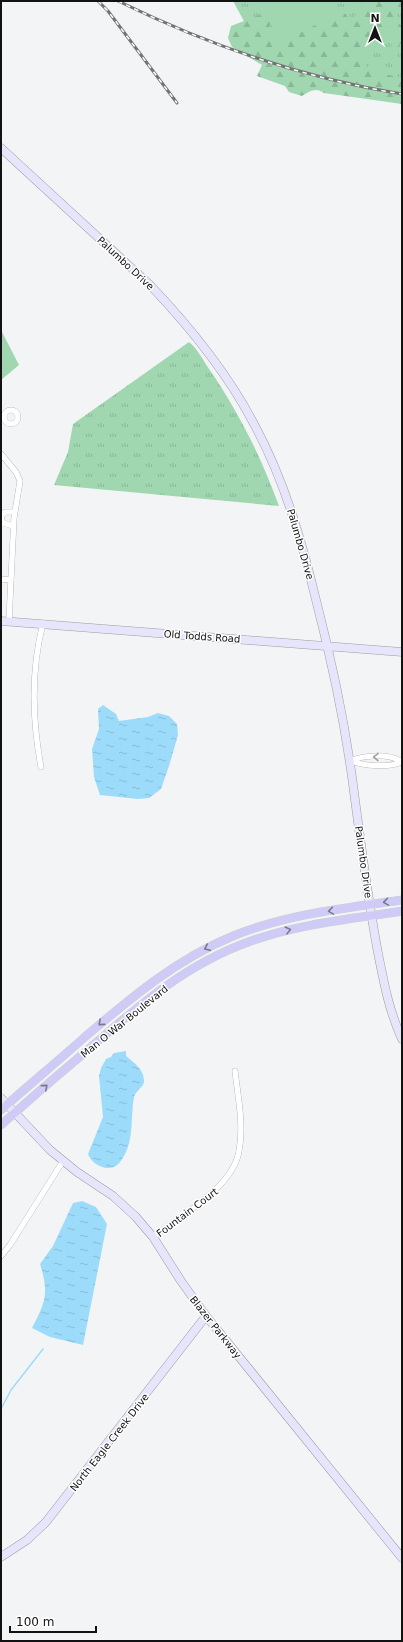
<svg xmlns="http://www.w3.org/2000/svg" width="403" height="1642" viewBox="0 0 403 1642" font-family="'DejaVu Sans',sans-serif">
<defs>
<pattern id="grass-tufts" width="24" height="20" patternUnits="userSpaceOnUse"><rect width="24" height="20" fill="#a0d7b0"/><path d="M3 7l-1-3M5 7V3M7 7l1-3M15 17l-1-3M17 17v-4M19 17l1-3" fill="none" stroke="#89b896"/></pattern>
<pattern id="forest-firs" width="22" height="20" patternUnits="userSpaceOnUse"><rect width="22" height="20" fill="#a0d7b0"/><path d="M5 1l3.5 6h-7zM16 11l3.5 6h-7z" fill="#89b896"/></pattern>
<pattern id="water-ripples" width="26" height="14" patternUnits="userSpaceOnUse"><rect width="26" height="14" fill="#9cdcfa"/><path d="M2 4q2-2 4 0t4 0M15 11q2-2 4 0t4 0" fill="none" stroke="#85bcd5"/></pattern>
</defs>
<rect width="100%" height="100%" fill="#f3f4f6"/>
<path fill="url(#grass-tufts)" d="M233,1H402V85L257,45Z
M189,342C196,347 202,358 207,366C237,409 261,456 279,506L54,485L68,452L73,424Z"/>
<path fill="url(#forest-firs)" d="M362,1H402V12L397,11L393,15V19L402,26V43L400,44L399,48L395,51L391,46L400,31L389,26L372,40L363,56L366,66L371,69L378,68L383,71V76C390,73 400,78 402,84C403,89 402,99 402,104L324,93C316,87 310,91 302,96L289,92L285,86L257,76L262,65L232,47L228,38L231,26L259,15L272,18L269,29L275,37L286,44L291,40L295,31L334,12L346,14L350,22L360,10Z"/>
<path fill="#a0d7b0" d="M256,1H331L335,16L281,41Z
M1,330L19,365L1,380Z"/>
<path fill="url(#water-ripples)" d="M103,705L116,714L119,721L148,717L158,713L169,716L177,724L178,735L169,766L161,789L149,798L138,799L100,795L94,777L92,749L99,729L98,709Z
M126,1051V1056C134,1063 143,1068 144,1080C145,1087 136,1090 134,1097C130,1119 135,1143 120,1162C111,1174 92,1166 88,1154L103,1117L99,1076L101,1068L106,1059L111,1057L114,1053Z
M82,1201L96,1207L107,1224L83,1345L50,1337L32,1328C46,1301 49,1293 40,1264L53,1246L73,1203Z"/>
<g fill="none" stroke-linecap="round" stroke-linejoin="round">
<path stroke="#9cdcfa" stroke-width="1.5" d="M1,1409L11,1390L43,1349"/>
<g stroke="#9b9c9e" stroke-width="6">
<path id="street" d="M4 417a7 7 0 1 1 14 0a7 7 0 1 1-14 0Z
M1,454L16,472L20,481L14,518L9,621
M13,526L3,523L1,517L5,512H14
M1,579L11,580
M350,761C364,755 389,753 402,762
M350,761C365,766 387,768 402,762
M41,767C32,719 31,670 43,623
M153,1237C181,1215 233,1188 239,1151C244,1125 238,1097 235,1071
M1,1256L10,1245L63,1161"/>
</g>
<g stroke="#9b9c9e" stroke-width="9">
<path id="secondary" d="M1,148L150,285C190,327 227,372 254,424C285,481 302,542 317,604C333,666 346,729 354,792C361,846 368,900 378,953C384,983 389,1011 402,1039
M1,621L402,652
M1,1098L50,1150L77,1172L113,1196L136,1217L153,1237L181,1281L206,1316L402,1558
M1,1557L27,1540L46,1522L206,1316"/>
</g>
<g stroke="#d0d0d0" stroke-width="9">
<path id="primary" d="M1,1110C29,1085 58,1061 86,1036C132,997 177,959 233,936C287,914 345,908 402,900
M1,1125C30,1099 60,1073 90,1048C139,1005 188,963 251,941C299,924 351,919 402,911"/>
</g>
<use href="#street" stroke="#fff" stroke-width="5.5"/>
<use href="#secondary" stroke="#e7e5fb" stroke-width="8"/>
<use href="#primary" stroke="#cfcbf7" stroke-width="8"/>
<g stroke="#727374" stroke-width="3">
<path id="rail" d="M98,1L108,11L177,103
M118,1C208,45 302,78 402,94"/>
</g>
<use href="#rail" stroke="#fff" stroke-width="1.5" stroke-dasharray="4.5" stroke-linecap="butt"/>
</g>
<defs><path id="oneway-chevron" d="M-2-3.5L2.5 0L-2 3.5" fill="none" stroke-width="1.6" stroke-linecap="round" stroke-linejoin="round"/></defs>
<use stroke="#a0a0a1" href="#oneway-chevron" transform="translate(376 757) rotate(-179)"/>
<g stroke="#7a7890">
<use href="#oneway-chevron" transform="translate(386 902) rotate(171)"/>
<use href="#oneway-chevron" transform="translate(331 911) rotate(171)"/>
<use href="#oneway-chevron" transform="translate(288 930) rotate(-14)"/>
<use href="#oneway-chevron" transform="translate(207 948) rotate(155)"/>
<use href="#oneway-chevron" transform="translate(101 1023) rotate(139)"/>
<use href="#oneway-chevron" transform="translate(45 1087) rotate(-41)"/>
</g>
<g text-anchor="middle" stroke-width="3" stroke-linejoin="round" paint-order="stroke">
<g font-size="10" fill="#121213" stroke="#fff">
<text transform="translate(126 263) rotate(43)" y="4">Palumbo Drive</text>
<text transform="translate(301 544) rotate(74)" y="4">Palumbo Drive</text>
<text transform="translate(202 636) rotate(4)" y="4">Old Todds Road</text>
<text transform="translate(364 862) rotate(82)" y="4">Palumbo Drive</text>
<text transform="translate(124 1021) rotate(-39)" y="4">Man O War Boulevard</text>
<text transform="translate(187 1212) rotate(-37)" y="4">Fountain Court</text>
<text transform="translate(216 1327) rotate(52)" y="4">Blazer Parkway</text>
<text transform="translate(109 1442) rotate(-52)" y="4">North Eagle Creek Drive</text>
</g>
</g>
<rect width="403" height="1642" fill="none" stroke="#121213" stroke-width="4"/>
<g transform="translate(375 28)" stroke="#ffffff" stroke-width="3" paint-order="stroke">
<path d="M0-3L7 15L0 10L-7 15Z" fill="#121213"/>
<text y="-6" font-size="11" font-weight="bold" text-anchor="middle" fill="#121213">N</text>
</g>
<path d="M10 1626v6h86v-6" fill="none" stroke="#121213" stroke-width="2"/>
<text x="16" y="1626" font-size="12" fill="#121213" stroke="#ffffff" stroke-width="3" paint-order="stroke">100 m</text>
</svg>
